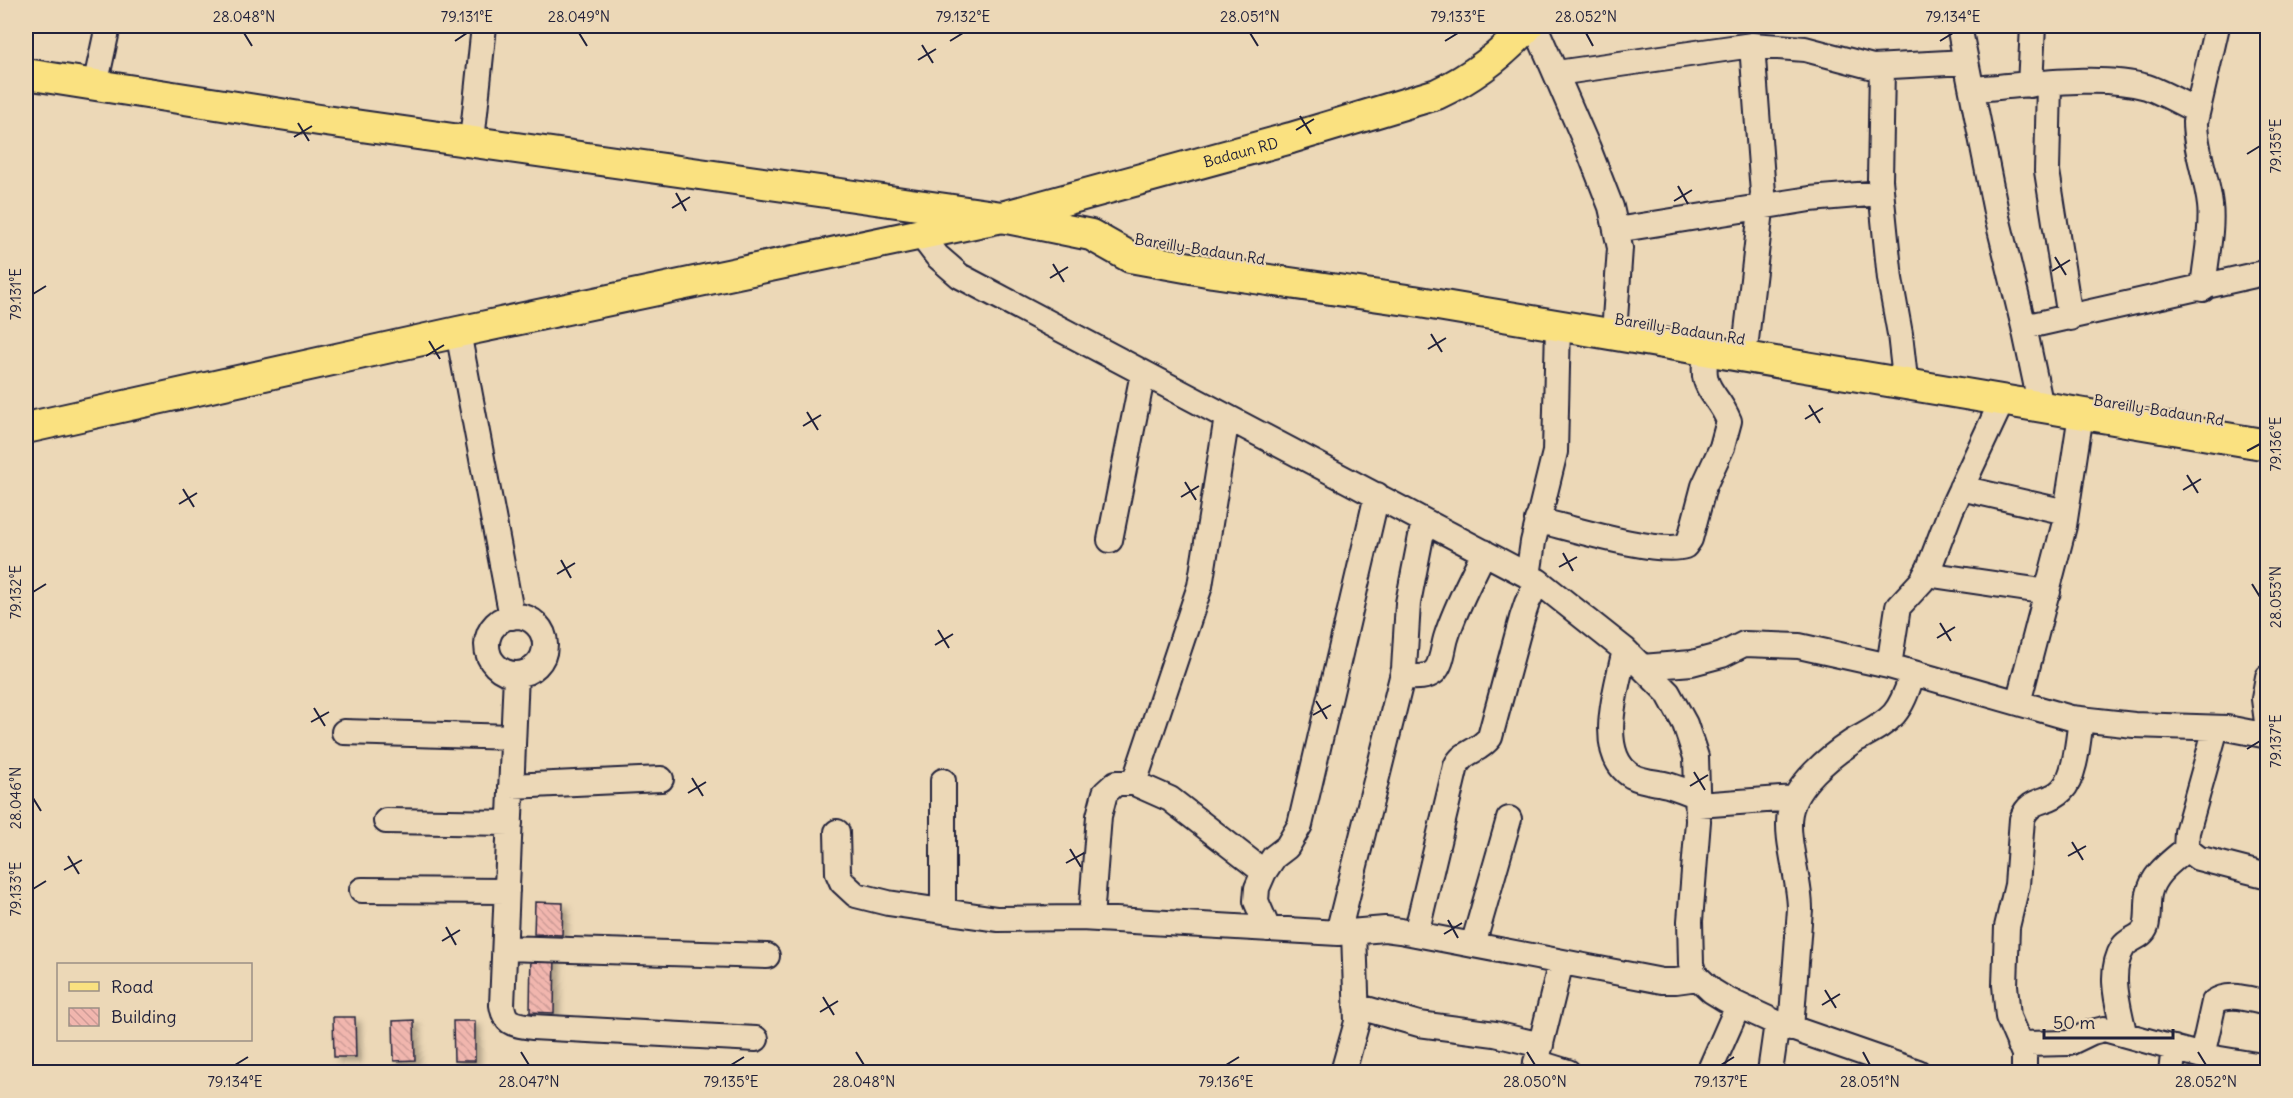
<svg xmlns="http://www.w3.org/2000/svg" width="2293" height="1098" viewBox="0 0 2293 1098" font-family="Delius,sans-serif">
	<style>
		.building { fill: url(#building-back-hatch); stroke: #22223b; stroke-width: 1.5; filter: url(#shadow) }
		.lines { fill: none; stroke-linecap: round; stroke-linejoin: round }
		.minor-casing { stroke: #22223b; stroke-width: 28 }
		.major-casing { stroke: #22223b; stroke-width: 34 }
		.minor { stroke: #ecd8b7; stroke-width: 24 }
		.major { stroke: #fae180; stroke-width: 30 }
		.ticks { fill: none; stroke: #22223b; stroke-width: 2 }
		.labels { text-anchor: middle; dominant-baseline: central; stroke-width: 4.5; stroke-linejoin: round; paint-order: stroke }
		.street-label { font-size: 15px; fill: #22223b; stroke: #ecd8b7 }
		.neatline { fill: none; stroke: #22223b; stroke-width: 2 }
		.ticks-label { font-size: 15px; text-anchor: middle; fill: #22223b }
	</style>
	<defs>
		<pattern id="building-back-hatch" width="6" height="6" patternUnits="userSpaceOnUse" patternTransform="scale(1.5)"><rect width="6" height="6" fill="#f1b6ae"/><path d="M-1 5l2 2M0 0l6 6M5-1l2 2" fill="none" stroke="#ce9c97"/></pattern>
		<filter id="shadow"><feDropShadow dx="5" dy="5" stdDeviation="3" flood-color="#0004"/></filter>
	</defs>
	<rect width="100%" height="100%" fill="#ecd8b7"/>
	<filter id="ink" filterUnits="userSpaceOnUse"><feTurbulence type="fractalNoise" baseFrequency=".0167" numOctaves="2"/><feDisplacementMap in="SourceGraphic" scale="12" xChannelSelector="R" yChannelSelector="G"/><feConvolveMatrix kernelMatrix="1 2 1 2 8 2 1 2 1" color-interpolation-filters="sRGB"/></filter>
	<g filter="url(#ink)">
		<path class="building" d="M535 902 563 903 562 935 534 934Z
			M531 950 555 951 554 1013 530 1012Z
			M333 1017H355L356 1057H334Z
			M414 1020 415 1060 394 1061 393 1021Z
			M453 1021H475V1061H454Z"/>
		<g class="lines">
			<defs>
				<path id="minor" d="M1535 26 1588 148 1611 207 1620 248 1615 319
					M1959 26 1997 217 2024 327 2041 407
					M1882 68 1880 180 1890 279 1900 334 1904 370
					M1557 73 1752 45 1805 49 1873 67 1966 62
					M2049 84 2047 171 2070 318
					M2030 85 2033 26
					M95 86 108 26
					M1972 89C2022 86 2099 73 2147 87 2164 93 2181 103 2197 111
					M472 141 484 26
					M1616 230 1810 199 1881 193
					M921 235 937 256 960 276 1538 581 1625 650 1668 693 1685 724 1696 757 1698 821 1690 921 1691 964 1694 974 1712 991 1725 999 1777 1023 1918 1072
					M2203 289C2205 263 2213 230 2210 205 2207 177 2195 150 2195 122L2217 26
					M2024 327 2268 272
					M458 332 512 617
					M1746 340 1763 193 1752 45
					M1961 488 2066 512
					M1537 520C1570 528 1658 555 1685 546L1690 539 1704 486 1722 447 1729 421C1716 389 1698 392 1707 350
					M1110 540 1143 373
					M1926 574 2048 592
					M1528 576 1533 542 1555 452 1558 325
					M487 645a29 29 0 1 1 58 0a29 29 0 1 1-58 0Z
					M1625 650C1618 683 1594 754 1632 776 1643 782 1656 782 1668 785 1678 788 1688 792 1698 796
					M1889 666 1898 607 1922 581 1929 568 1951 510 2002 401
					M1642 667 1692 663 1722 655 1744 644 1799 646 1889 666 2071 718 2134 725 2227 728 2268 736
					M516 674 502 1005C505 1025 514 1024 532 1027L756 1039
					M1403 677C1412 677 1426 679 1434 672 1442 665 1443 648 1446 638 1455 608 1471 580 1484 552
					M2268 677 2264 699 2268 730
					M2018 703 2064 526 2081 414
					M2216 728 2187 832 2186 849 2198 858 2268 876
					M344 732 513 737
					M1134 783 1200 586 1227 417
					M511 786 661 779
					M1698 805 1795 798
					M386 821 510 823
					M837 832 838 873 842 882 856 895 888 903 997 919 1081 918 1338 933 1385 929 1400 931 1662 981H1676L1698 978
					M362 890 507 891
					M943 911V781
					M1091 918 1099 816 1105 793 1116 783H1134L1170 799 1264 872
					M1268 929 1256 901 1257 888 1264 872 1274 857 1287 847 1300 825 1377 495
					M1338 933 1404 669 1408 603 1424 521
					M1416 934 1456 766C1464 750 1478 753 1490 737L1522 618 1527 603 1538 581
					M1473 945 1509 819
					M505 948 767 956
					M1356 1006 1419 1024 1495 1034 1541 1045
					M1791 1029 1800 909C1800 880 1785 838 1790 813 1795 785 1829 757 1852 742 1867 733 1882 727 1894 714 1904 702 1908 687 1913 673
					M2124 1033C2119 1007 2107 973 2123 947 2129 938 2142 938 2146 927 2149 917 2147 904 2149 894 2153 874 2171 862 2186 849
					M2019 1044 2069 1043 2092 1032 2104 1029 2202 1056 2268 1067
					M2202 1056 2214 1002C2230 991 2250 1000 2268 1003
					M1536 1062 1568 1072
					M1343 1072 1357 1022 1354 932
					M1534 1072 1561 962
					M1709 1072 1738 1006
					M1770 1072 1777 1023
					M2024 1072V1054L2008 1017 2005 985 2007 927 2017 885 2022 819C2031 796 2047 805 2062 790 2076 776 2078 739 2081 719
					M2171 1072 2174 1048"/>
				<g id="major">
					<path d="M26 74 319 120 1002 217 1091 235 1130 257 1213 272 1414 301 2268 445"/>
					<path id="s1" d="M26 428 458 332 1002 217 1291 138 1437 94C1473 77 1502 55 1528 26"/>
				</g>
			</defs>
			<use href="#minor" class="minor-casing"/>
			<use href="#major" class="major-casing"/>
			<use href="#minor" class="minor"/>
			<use href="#major" class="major"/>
		</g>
	</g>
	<path class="ticks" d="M244 33 252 46M579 33 587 46M1250 33 1258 46M1586 33 1593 46M455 41 467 33M950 41 963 33M1445 41 1458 33M1940 41 1953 33M922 45 933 63M918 60 936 49M1300 116 1311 134M298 123 309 141M1296 130 1314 119M294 137 312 126M2247 154 2260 146M1678 186 1688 204M676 193 686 211M1674 201 1692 190M672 208 690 197M2055 257 2066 275M1053 264 1064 282M2052 271 2070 260M1050 278 1068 267M33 294 46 286M1431 334 1442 352M429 341 440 359M1428 349 1446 338M426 356 444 345M1809 405 1820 423M807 412 818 430M1805 419 1823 408M803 426 821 415M2247 451 2260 444M2187 475 2198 493M1185 482 1196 500M183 489 194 507M2183 490 2201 479M1181 497 1199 486M179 504 197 493M1563 553 1573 571M561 560 571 578M1559 567 1577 557M557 574 575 563M2252 584 2260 597M33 592 46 584M1940 623 1951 641M938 630 949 648M1937 638 1955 627M935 645 953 634M1316 701 1327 719M314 708 325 726M1313 715 1331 705M311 722 329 712M2247 749 2260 741M1694 772 1705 790M692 778 703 796M1690 786 1708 775M688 793 706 782M33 798 41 811M2072 842 2083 860M1070 849 1081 867M68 856 79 874M2068 856 2086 846M1066 863 1084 853M64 870 82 860M33 889 46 881M1448 920 1458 938M446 927 456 945M1444 934 1462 923M442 941 460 930M1825 990 1836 1008M823 997 834 1015M1822 1005 1840 994M820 1012 838 1001M521 1052 529 1065M856 1052 864 1065M1527 1052 1535 1065M1863 1052 1870 1065M2198 1052 2206 1065M235 1065 248 1057M731 1065 744 1057M1226 1065 1239 1057M1721 1065 1734 1057"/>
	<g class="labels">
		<g class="street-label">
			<text stroke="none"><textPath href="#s1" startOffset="1246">Badaun RD</textPath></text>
			<text transform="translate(1200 249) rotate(9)">Bareilly-Badaun Rd</text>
			<text transform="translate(1680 329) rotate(9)">Bareilly-Badaun Rd</text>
			<text transform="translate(2159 410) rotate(9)">Bareilly-Badaun Rd</text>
		</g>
	</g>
	<rect width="2293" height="1098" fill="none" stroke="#ecd8b7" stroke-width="66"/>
	<rect x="57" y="963" width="195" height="78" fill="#ecd8b7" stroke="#9b8f85" stroke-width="1.5"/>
	<rect x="69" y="982" width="30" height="9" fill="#fae180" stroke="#9b8f85" stroke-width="1.5"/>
	<text x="111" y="993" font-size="18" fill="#22223b">Road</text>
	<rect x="69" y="1008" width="30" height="18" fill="url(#building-back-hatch)" stroke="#9b8f85" stroke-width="1.5"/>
	<text x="111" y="1023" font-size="18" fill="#22223b">Building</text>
	<path d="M2044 1029v9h129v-9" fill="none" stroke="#22223b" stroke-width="3"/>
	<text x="2053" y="1029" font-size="18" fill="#22223b" stroke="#ecd8b7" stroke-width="4.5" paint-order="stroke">50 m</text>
	<rect x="33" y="33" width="2227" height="1032" class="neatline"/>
	<g class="ticks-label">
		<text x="244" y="22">28.048°N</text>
		<text x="467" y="22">79.131°E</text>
		<text x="579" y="22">28.049°N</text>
		<text x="963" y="22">79.132°E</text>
		<text x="1250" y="22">28.051°N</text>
		<text x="1458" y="22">79.133°E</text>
		<text x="1586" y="22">28.052°N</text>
		<text x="1953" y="22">79.134°E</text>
		<text transform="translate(2276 146) rotate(-90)" y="5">79.135°E</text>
		<text transform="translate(16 294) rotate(-90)" y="5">79.131°E</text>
		<text transform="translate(2276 444) rotate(-90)" y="5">79.136°E</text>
		<text transform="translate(16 592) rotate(-90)" y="5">79.132°E</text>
		<text transform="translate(2276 597) rotate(-90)" y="5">28.053°N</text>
		<text transform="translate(2276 741) rotate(-90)" y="5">79.137°E</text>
		<text transform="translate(16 798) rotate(-90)" y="5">28.046°N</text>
		<text transform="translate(16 889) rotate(-90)" y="5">79.133°E</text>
		<text x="235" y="1087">79.134°E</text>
		<text x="529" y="1087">28.047°N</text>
		<text x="731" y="1087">79.135°E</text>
		<text x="864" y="1087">28.048°N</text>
		<text x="1226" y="1087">79.136°E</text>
		<text x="1535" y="1087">28.050°N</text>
		<text x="1721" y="1087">79.137°E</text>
		<text x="1870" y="1087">28.051°N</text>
		<text x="2206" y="1087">28.052°N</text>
	</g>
</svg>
